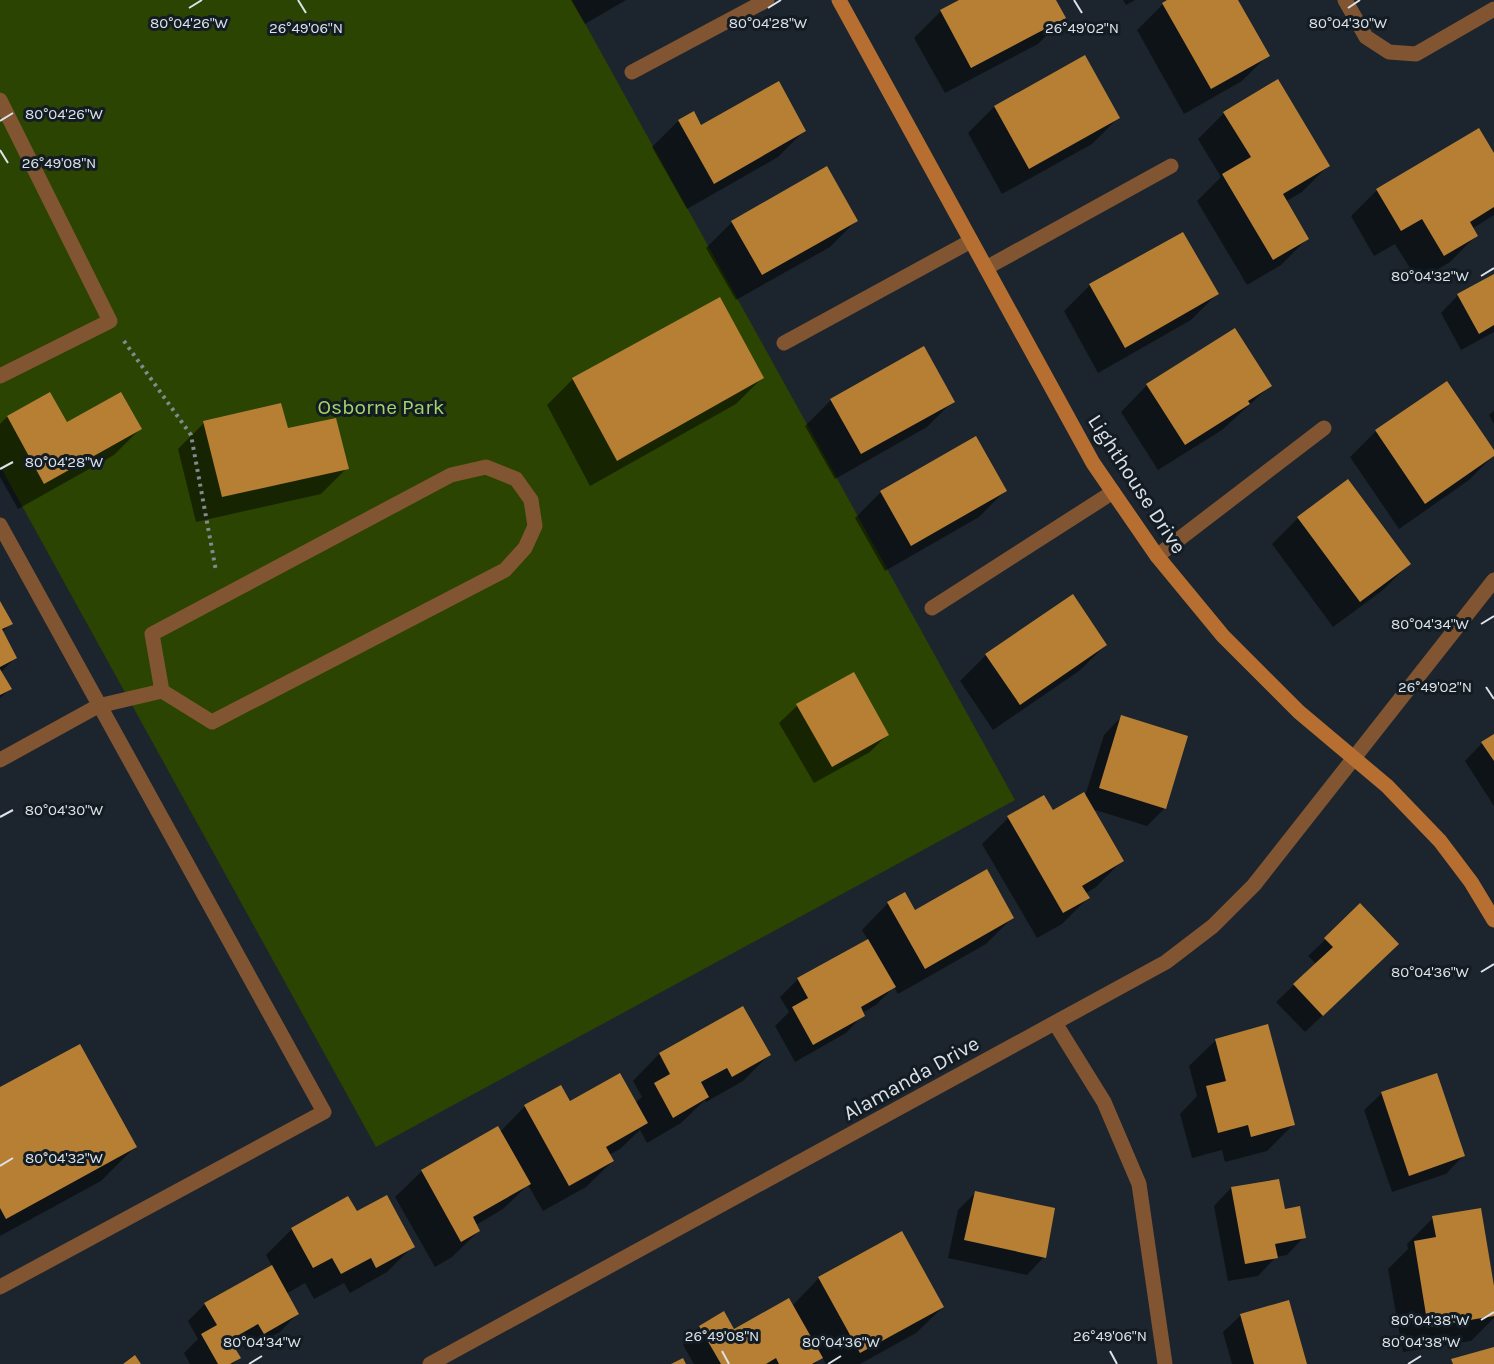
<svg xmlns="http://www.w3.org/2000/svg" width="1494" height="1364" viewBox="0 0 1494 1364" font-family="Karla,sans-serif">
	<style>
		.green { fill: #2b4402 }
		.shadow { fill: #0007 }
		.building { fill: #b67f34 }
		.lines { fill: none; stroke-linecap: round; stroke-linejoin: round }
		.path { stroke: #828990; stroke-width: 4; stroke-dasharray: 3 4.5; stroke-linecap: butt }
		.lane { stroke: #815531; stroke-width: 15 }
		.street { stroke: #815531; stroke-width: 15 }
		.secondary { stroke: #b66f31; stroke-width: 15 }
		.ticks { fill: none; stroke: #dce2e8; stroke-width: 2 }
		.labels { text-anchor: middle; dominant-baseline: central; stroke-width: 6; stroke-linejoin: round; paint-order: stroke }
		.park-label { font-size: 21px; fill: #a4d46d; stroke: #131c23 }
		.street-label { font-size: 21px; fill: #dce2e8; stroke: #131c23 }
		.ticks-label { font-size: 15px; text-anchor: middle; fill: #dce2e8; stroke: #131c23; stroke-width: 6; stroke-linejoin: round; paint-order: stroke }
	</style>
	<rect width="100%" height="100%" fill="#1c252d"/>
	<path class="green" d="M0 0H572L1015 800 376 1147 0 466Z"/>
	<path class="shadow" d="M571 0H626L585 24Z
		M962 0H1054L1064 18 1038 44 945 93 914 38 941 11Z
		M1123 0H1135L1126 5Z
		M1170 0H1237L1268 55 1242 81 1184 114 1137 30 1163 4Z
		M1085 57 1118 118 1092 144 1002 194 968 133 994 107Z
		M693 113 701 127 804 131 778 157 687 209 652 147 678 121Z
		M1224 113 1328 166 1302 192 1285 202 1307 239 1281 265 1247 285 1197 201 1221 177 1198 139Z
		M1494 156V215L1472 229 1476 236 1450 262 1418 281 1395 244 1374 256 1351 216 1377 190Z
		M856 221 830 247 736 300 706 248 732 222Z
		M1494 276V332L1461 350 1441 313 1458 295Z
		M1090 285 1217 294 1191 320 1098 373 1064 311Z
		M762 378 736 404 590 486 547 405 573 379Z
		M1147 385 1270 386 1222 430 1158 470 1121 412Z
		M50 394 67 424 140 429 114 455 18 509 0 477V424L7 417Z
		M831 400 953 401 927 427 835 479 805 426Z
		M1494 411V424L1489 415Z
		M204 423 347 468 321 494 196 522 178 449Z
		M1376 431 1494 452V455L1469 480 1399 529 1350 457Z
		M1348 481 1409 564 1383 590 1333 627 1272 544 1298 518Z
		M1005 491 979 517 885 571 855 518 881 492Z
		M0 604 11 623 2 632 15 658 0 673 10 689 0 698Z
		M1106 645 1079 671 993 730 960 681 986 655Z
		M797 706 887 735 870 752 814 783 779 723Z
		M1121 717 1165 808 1147 826 1092 809 1122 861 1096 887 1085 894 1088 898 1062 924 1037 938 982 844 1008 818 1052 812 1085 796 1104 735Z
		M1494 735V806L1465 761 1482 743Z
		M888 903 915 912 1012 918 986 944 898 994 894 987 876 1005 862 1013 863 1015 846 1033 795 1062 775 1026 789 1012 780 997 798 979 868 940 862 930Z
		M1326 939 1379 962 1305 1032 1276 1002 1316 964 1308 956Z
		M743 1008 769 1055 743 1081 706 1102 705 1100 681 1123 647 1143 640 1130 620 1149 609 1155 613 1161 586 1187 543 1211 528 1185 503 1209 476 1225 479 1231 452 1257 435 1267 395 1197 422 1171 498 1128 500 1132 525 1106 569 1103H635L642 1097 633 1081 659 1054Z
		M1216 1040 1293 1125 1267 1151 1225 1162 1222 1150 1192 1158 1180 1114 1197 1096 1189 1066Z
		M0 1089 135 1147 101 1181 0 1236Z
		M1382 1093 1463 1156 1446 1174 1392 1192 1364 1110Z
		M1231 1188 1284 1210 1304 1237 1287 1255 1276 1257 1258 1276 1228 1281 1214 1206Z
		M976 1192 1044 1257 1027 1275 948 1258 958 1210Z
		M356 1213 413 1246 387 1272 350 1293 344 1283 314 1299 305 1283 286 1294 297 1314 280 1332 246 1350 240 1340 231 1345 239 1358 233 1364H190L184 1353 198 1339 188 1321 205 1304 272 1266 266 1255 292 1229Z
		M1433 1218 1494 1295V1318L1471 1341 1403 1352 1388 1269 1408 1249 1407 1244Z
		M819 1278 943 1307 916 1333 860 1364H826L822 1357 815 1364H694L683 1345 700 1327 734 1331 792 1306Z
		M1241 1315 1305 1364H1232L1223 1332Z"/>
	<path class="building" d="M959 0H1056L1066 18 971 68 940 10Z
		M1167 0H1238L1270 56 1211 89 1162 3Z
		M1085 55 1120 118 1029 169 994 106Z
		M1278 79 1330 166 1283 194 1309 239 1273 260 1222 174 1251 157 1223 112Z
		M779 81 806 131 714 184 678 120 694 111 701 125Z
		M1479 128 1494 153V207L1470 222 1478 236 1444 256 1422 219 1401 231 1376 189Z
		M827 166 858 221 762 275 731 221Z
		M1183 232 1219 294 1125 348 1089 284Z
		M1494 274V325L1479 334 1457 294Z
		M720 297 764 378 617 461 572 378Z
		M1235 328 1272 386 1248 401 1250 404 1185 445 1146 384Z
		M924 346 955 402 861 454 830 399Z
		M1447 381 1494 450V456L1425 504 1375 430Z
		M50 392 67 422 121 392 142 429 44 484 7 416Z
		M281 403 288 428 336 418 349 469 222 497 203 421Z
		M976 436 1007 491 911 546 880 491Z
		M1348 479 1411 564 1360 602 1297 517Z
		M1073 594 1107 645 1020 705 985 654Z
		M0 601 13 624 2 629 17 658 0 667Z
		M0 669 12 689 0 695Z
		M854 672 889 735 832 767 796 704Z
		M1121 715 1188 736 1166 809 1099 788Z
		M1494 734V761L1481 742Z
		M1084 792 1124 861 1082 886 1090 898 1063 913 1007 816 1044 795 1053 810Z
		M987 869 1014 918 925 969 887 902 905 892 915 910Z
		M1360 903 1399 944 1323 1016 1293 984 1333 947 1324 938Z
		M868 939 896 987 861 1007 865 1016 813 1045 792 1007 808 998 797 978Z
		M743 1006 771 1055 732 1077 727 1068 701 1082 709 1097 673 1118 654 1083 670 1074 659 1053Z
		M1268 1024 1295 1125 1251 1137 1248 1125 1218 1133 1206 1086 1226 1081 1215 1039Z
		M80 1044 137 1147 6 1219 0 1208V1087Z
		M620 1073 648 1123 606 1147 614 1161 569 1186 524 1105 561 1085 570 1101Z
		M1437 1073 1465 1156 1409 1176 1381 1092Z
		M498 1126 531 1184 473 1217 480 1231 461 1242 421 1170Z
		M1279 1179 1285 1209 1300 1206 1306 1238 1275 1244 1278 1258 1245 1264 1231 1187Z
		M975 1191 1055 1208 1046 1258 964 1240Z
		M387 1195 415 1247 376 1268 371 1258 341 1274 332 1258 313 1268 291 1228 348 1196 357 1211Z
		M1481 1208 1494 1286V1316L1428 1327 1414 1241 1436 1237 1432 1216Z
		M902 1231 944 1307 860 1353 818 1277Z
		M272 1265 299 1314 264 1334 258 1324 230 1340 241 1358 230 1364H218L201 1334 217 1325 204 1303Z
		M789 1298 823 1358 812 1364H779L776 1358 766 1364H721L699 1326 724 1311 734 1329Z
		M1289 1300 1307 1364H1254L1240 1314Z
		M1494 1347V1364H1453L1451 1359Z
		M135 1355 141 1364H123Z
		M683 1358 686 1364H671Z"/>
	<g class="lines">
		<path class="path" d="M124 341 191 435 216 571"/>
		<path class="lane" d="M632 72 767 0
			M0 100 110 321 0 376
			M986 268 1171 166
			M784 343 971 241
			M0 525 324 1112 0 1287
			M1157 556 1324 428
			M932 608 1113 492
			M0 760 98 706 162 691 212 722 505 570 525 548 535 526 531 500 516 479 486 467 451 475 152 634 162 691"/>
		<path class="street" d="M1345 0 1366 37 1389 52 1416 54 1494 9
			M1055 1023 1104 1102 1139 1184 1165 1364
			M430 1364 1166 962 1213 926 1254 885 1494 580"/>
		<path class="secondary" d="M839 0 1093 463 1157 556 1223 636 1299 712 1387 786 1440 841 1471 882 1494 920"/>
	</g>
	<path class="ticks" d="M298 0 306 13M1074 0 1082 13M189 8 202 0M768 8 781 0M1348 8 1360 0M0 121 13 113M0 150 8 163M1481 276 1494 268M0 469 13 462M1481 624 1494 616M1486 687 1494 699M0 817 13 810M1481 972 1494 964M0 1166 13 1158M1481 1320 1494 1312M722 1351 729 1364M1110 1351 1117 1364M249 1364 262 1356M828 1364 841 1356M1408 1364 1421 1356"/>
	<g class="labels">
		<g class="park-label">
			<text x="381" y="407">Osborne Park</text>
		</g>
		<g class="street-label">
			<text transform="translate(1137 484) rotate(57)">Lighthouse Drive</text>
			<text transform="translate(911 1078) rotate(-29)">Alamanda Drive</text>
		</g>
	</g>
	<g class="ticks-label">
		<text x="768" y="28">80°04'28"W</text>
		<text x="1348" y="28">80°04'30"W</text>
		<text x="189" y="28">80°04'26"W</text>
		<text x="306" y="33">26°49'06"N</text>
		<text x="1082" y="33">26°49'02"N</text>
		<text x="64" y="119">80°04'26"W</text>
		<text x="59" y="168">26°49'08"N</text>
		<text x="1430" y="281">80°04'32"W</text>
		<text x="64" y="467">80°04'28"W</text>
		<text x="1430" y="629">80°04'34"W</text>
		<text x="1435" y="692">26°49'02"N</text>
		<text x="64" y="815">80°04'30"W</text>
		<text x="1430" y="977">80°04'36"W</text>
		<text x="64" y="1163">80°04'32"W</text>
		<text x="1430" y="1325">80°04'38"W</text>
		<text x="722" y="1341">26°49'08"N</text>
		<text x="1110" y="1341">26°49'06"N</text>
		<text x="262" y="1347">80°04'34"W</text>
		<text x="841" y="1347">80°04'36"W</text>
		<text x="1421" y="1347">80°04'38"W</text>
	</g>
</svg>
